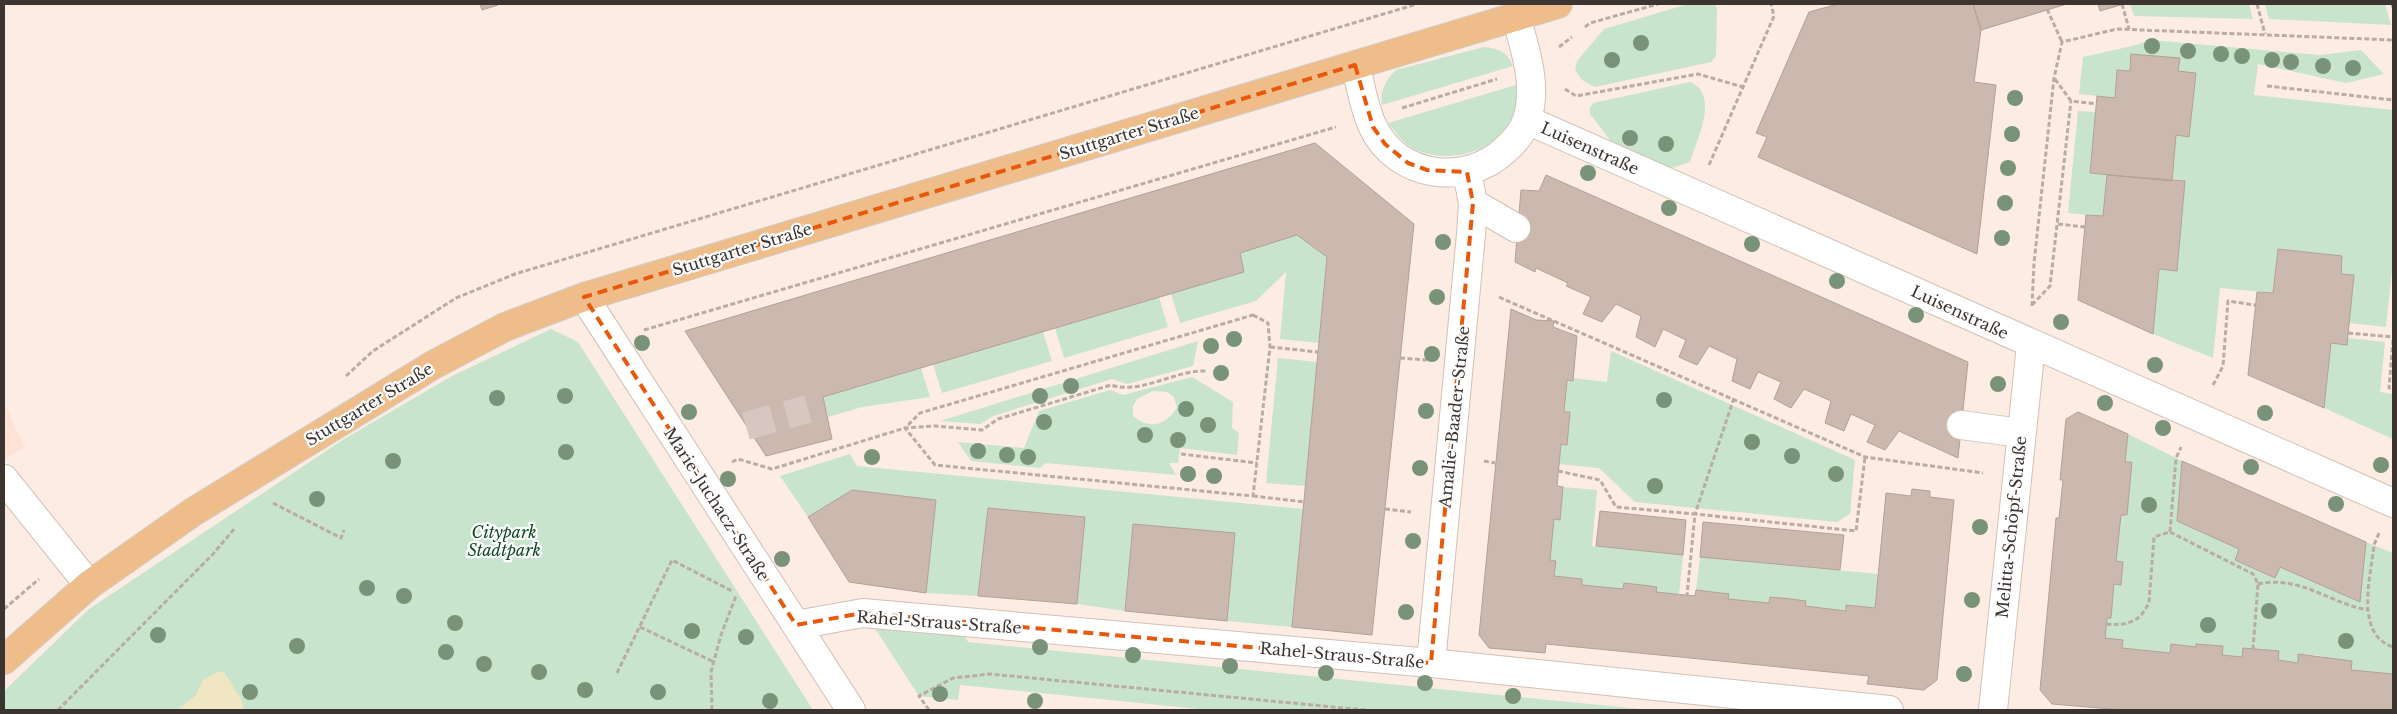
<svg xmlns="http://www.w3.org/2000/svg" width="2397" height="714" viewBox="0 0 2397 714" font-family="'Libre Baskerville',serif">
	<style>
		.built { fill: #fee2d5 }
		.green { fill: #c8e4cc; fill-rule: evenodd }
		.sand { fill: #f0e6c1 }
		.building { fill: #cbb8ae; stroke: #b3a097 }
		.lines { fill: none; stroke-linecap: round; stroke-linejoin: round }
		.minor-tunnel { stroke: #d6c7c0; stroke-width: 28; stroke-dasharray: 28 14; stroke-linecap: butt }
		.minor-casing { stroke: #d3c0b6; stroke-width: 30 }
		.major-casing { stroke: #d0cecd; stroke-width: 30 }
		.path { stroke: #b9aca5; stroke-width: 3; stroke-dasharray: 5 2.5; stroke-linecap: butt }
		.minor { stroke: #fff; stroke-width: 28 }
		.major { stroke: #efbd8a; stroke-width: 28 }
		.tree { fill: #799379 }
		.marked { fill: none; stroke: #e8590c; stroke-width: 4; stroke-dasharray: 10 6; stroke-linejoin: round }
		.labels { text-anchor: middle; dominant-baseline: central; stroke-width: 4.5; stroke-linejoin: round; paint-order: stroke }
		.street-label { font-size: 16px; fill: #3c3430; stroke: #fdfdfd }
		.park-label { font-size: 16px; font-style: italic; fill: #0d4a21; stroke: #fdfdfd }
	</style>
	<rect width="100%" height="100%" fill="#fcece4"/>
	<path class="built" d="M4 403 25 447 4 459Z"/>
	<path class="green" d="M1688 4H1714L1717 8 1716 56 1711 62 1595 87 1582 80 1575 70 1577 61 1604 29Z
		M2130 4H2249L2253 19 2134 16Z
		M2265 4H2385L2391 25 2269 19Z
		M2151 40 2320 55 2361 50 2384 74 2346 83 2258 64 2254 95 2393 110V261L2386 327 2349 323 2354 275 2341 274 2342 256 2278 249 2273 293 2220 288 2213 358 2153 334 2159 269 2177 270 2185 181 2172 179 2176 135 2189 136 2196 73 2178 71 2179 58 2132 54 2130 71 2117 70 2115 98 2079 94 2083 57 2132 46Z
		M1484 47C1499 49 1507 51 1513 66L1382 105C1380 90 1385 81 1396 70Z
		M1690 82C1720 94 1697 139 1690 162L1672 168 1614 145 1590 114V108L1593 103Z
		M1516 85C1516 93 1517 102 1515 109 1505 149 1455 165 1419 151 1405 146 1397 134 1388 123Z
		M2078 111 2096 112 2090 173 2107 175 2103 216 2068 213Z
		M1297 235 1327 257 1319 343 1280 339 1286 272 1256 301 1180 323 1171 294 1244 272 1240 253Z
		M1159 297 1168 327 1064 358 1055 328Z
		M551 329 578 342 813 710H4V691L89 609 344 439 452 376Z
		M1043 332 1052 361 942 393 933 364Z
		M2348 338 2385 342 2380 392 2393 394V439L2324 408 2331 343 2347 345Z
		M1198 341 1193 366 1127 384 1112 379 993 416 980 424 940 421Z
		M1611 351 1855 460 1850 514 1837 522 1635 502 1599 468 1559 464 1561 444H1567L1570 413 1564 412 1567 380 1573 381V378L1607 382Z
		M1278 358 1317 362 1305 486 1266 483Z
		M921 368 930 397 862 407 828 417 823 397Z
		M1192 377 1233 402 1232 428 1239 433 1237 455 1180 448 1178 463H1169L1176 475 1046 463 1040 468 971 461 958 442 1024 448 1039 411 1110 390 1123 395ZM1153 391 1167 392 1174 397 1177 407C1166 426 1150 430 1133 416V406L1137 399Z
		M2128 434 2182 461 2177 521 2239 549 2235 560 2275 578 2280 567 2360 602 2366 542 2393 553V674L2351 670 2324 659V656L2298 654V663L2278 660V651L2243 648 2242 657 2222 655 2223 646 2196 644V647L2171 644 2170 653 2122 648V640L2105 638 2107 618H2111L2114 584 2121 585 2123 562 2116 561 2121 515H2127L2132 463 2125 462Z
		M850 454 857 466 1303 509 1292 627 1227 621 1234 533 1133 524 1125 611 1077 604 1085 517 988 508 978 596 926 593 936 500 852 490 808 517 780 476Z
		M1563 487 1597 490 1592 546 1683 555 1679 594 1656 592V587L1624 583 1623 589 1582 585V579L1554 576 1556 561 1550 560 1554 519 1560 520Z
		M1700 557 1878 574 1875 608 1847 605 1846 611 1805 606 1806 601 1770 597 1769 603 1728 599V594L1696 590Z
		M872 624 961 629 968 642 1650 710H1209L960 685 958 700 919 696Z"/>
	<path class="sand" d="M218 672H224L241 699 244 710H177L196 695 203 680Z"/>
	<path class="building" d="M480 4H498V5L482 10Z
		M1838 4H1973L1981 30 1974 82 1996 85 1977 254 1758 157 1767 137 1756 133 1809 12Z
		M1973 4H2067L1981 30Z
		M2098 4H2124L2100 11Z
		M2131 54 2180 58 2178 71 2196 73 2189 137 2176 135 2172 181 2090 173 2097 96 2115 98 2117 70 2130 71Z
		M1315 143 1414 224 1372 635 1292 627 1327 257 1297 235 1240 253 1244 272 823 397 832 439 766 456 685 331Z
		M1546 175 1968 362 1958 458 1899 431 1885 450 1867 442 1875 425 1851 414 1844 431 1825 423 1831 401 1804 389 1791 408 1774 399 1781 382 1758 372 1750 389 1732 381 1737 359 1709 346 1697 365 1679 357 1686 340 1663 329 1655 347 1636 337 1641 316 1616 304 1602 322 1583 314 1591 297 1566 286 1568 283 1536 268 1535 272 1515 262 1521 190 1539 191Z
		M2107 175 2185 181 2177 271 2159 269 2153 334 2078 300 2086 215 2103 216Z
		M2278 249 2342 256 2341 274 2354 275 2347 345 2331 343 2324 408 2248 375 2257 292 2273 293Z
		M1511 309 1536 320 1554 321 1553 327 1577 336 1573 381 1567 380 1564 412H1570L1567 445 1561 444 1557 486 1563 487 1560 520 1554 519 1550 560 1556 561 1554 576 1582 579V585L1623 589 1624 583 1642 585 1657 587 1656 592 1695 596 1696 590 1729 594 1728 599 1769 603 1770 597 1791 599 1806 601 1805 606 1846 611V605L1875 608 1886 493 1911 496 1912 489 1930 491V497L1954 500 1937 680 1924 690 1867 684 1869 676 1680 657 1546 644 1545 653 1489 648 1479 635Z
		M2078 412 2128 434 2125 462H2132L2127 515H2121L2116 561 2123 562 2121 585 2114 584 2111 618H2107L2105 638 2123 640 2122 648 2170 653 2171 644 2196 647V644L2223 646 2222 655 2242 657 2243 648 2279 651 2278 660 2298 663V654L2352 661 2351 670 2393 674V710H2123L2052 704 2040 690 2056 518H2059L2063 480H2060L2066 419Z
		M2182 461 2366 542 2360 602 2280 567 2275 578 2235 560 2239 549 2177 521Z
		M852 490 936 500 926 593 849 582 808 517Z
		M988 508 1085 517 1077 604 978 596Z
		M1600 511 1686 520 1683 555 1596 546Z
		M1703 522 1844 535 1840 570 1700 557Z
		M1133 524 1235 533 1227 621 1125 611Z"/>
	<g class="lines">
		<path class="minor-tunnel" d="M746 426 808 409"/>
		<defs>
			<path id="minor" d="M1355 65C1361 85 1364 109 1373 127 1397 178 1466 187 1505 150 1514 142 1523 132 1527 120 1538 85 1525 50 1516 16
				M1527 120 2393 503
				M1473 203 1516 228
				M584 297 851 710
				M1961 425 2021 433
				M4 479 89 585
				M796 625 863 613 1431 663 1889 710
				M1431 663 1471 234 1473 203 1467 172
				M1993 710 2031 345"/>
			<path id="major" d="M4 660 89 585 193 512 433 365 505 327 584 297 1558 4"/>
		</defs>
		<use href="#minor" class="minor-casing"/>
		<use href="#major" class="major-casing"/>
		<path class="path" d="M2122 4 2129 29
			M2257 4 2265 34
			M2392 4 2393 8
			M2047 9 2062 42
			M1585 27 1590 23 1658 4
			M1559 47 1572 37
			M2055 79 2071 101 2097 104
			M2267 86 2393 100
			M1565 89 1576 96 1698 74 1743 87
			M1402 108 1497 79
			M1709 165 1774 16 1771 4
			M2058 224 2085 227
			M1499 297 1865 457 1983 473
			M2032 305 2050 286 2071 101
			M2032 306 2034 263 2054 78 2062 42 2117 29 2393 40
			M1253 315 1268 323 1270 347 1253 496 935 465 905 428 920 413Z
			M644 330 1336 127
			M2348 333 2393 337
			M2393 340 2389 388H2393
			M1270 347 1318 352
			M1400 358 1427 360
			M346 376 373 351 456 298 515 274 1417 4
			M2213 385 2223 366 2228 301 2255 305
			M1734 398 1695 514 1856 531 1865 457
			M1181 454 1257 463
			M1484 461 1495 463
			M732 462 738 459 772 469 905 428 935 426 982 430 998 419 1111 385C1141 395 1174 370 1206 371
			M1558 471 1600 480 1616 507 1695 514 1687 595
			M1253 496 1305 502
			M273 503 341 538 344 530
			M1385 509 1411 512
			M2170 532 2253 574 2258 584 2253 649
			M2379 533 2374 545C2371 576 2354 634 2393 647
			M2258 584C2300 575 2329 603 2368 610
			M4 609 39 579
			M2106 624C2127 626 2141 622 2149 602L2154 537 2170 532 2176 458 2181 447
			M640 627 714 662
			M617 673 672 560 732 591
			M58 710 213 554 235 528
			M712 710 711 672 721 635 736 596
			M929 710 919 696 953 678 990 674 1365 710"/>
		<use href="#minor" class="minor"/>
		<use href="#major" class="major"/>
	</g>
	<g class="tree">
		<circle cx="1641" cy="43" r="8"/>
		<circle cx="2152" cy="46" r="8"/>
		<circle cx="2188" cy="51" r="8"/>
		<circle cx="2221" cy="54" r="8"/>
		<circle cx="2242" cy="56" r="8"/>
		<circle cx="1612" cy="60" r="8"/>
		<circle cx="2272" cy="60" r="8"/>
		<circle cx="2291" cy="62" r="8"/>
		<circle cx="2323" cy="66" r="8"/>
		<circle cx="2353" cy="68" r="8"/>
		<circle cx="2015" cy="98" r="8"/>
		<circle cx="2012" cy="134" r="8"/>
		<circle cx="1630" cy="138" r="8"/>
		<circle cx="1666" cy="144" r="8"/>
		<circle cx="2008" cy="168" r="8"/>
		<circle cx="1588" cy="173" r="8"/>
		<circle cx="2005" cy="203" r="8"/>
		<circle cx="1669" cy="208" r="8"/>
		<circle cx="2002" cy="238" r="8"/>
		<circle cx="1443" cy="242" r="8"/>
		<circle cx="1752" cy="244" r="8"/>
		<circle cx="1837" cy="281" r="8"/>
		<circle cx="1437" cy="297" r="8"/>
		<circle cx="1916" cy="315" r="8"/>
		<circle cx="2061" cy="322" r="8"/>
		<circle cx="1234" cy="339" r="8"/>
		<circle cx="642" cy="343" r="8"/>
		<circle cx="1211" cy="346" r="8"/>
		<circle cx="1432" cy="354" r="8"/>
		<circle cx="2155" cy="365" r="8"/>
		<circle cx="1221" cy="373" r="8"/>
		<circle cx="1998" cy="384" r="8"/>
		<circle cx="1071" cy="386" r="8"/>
		<circle cx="565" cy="396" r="8"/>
		<circle cx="1040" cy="396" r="8"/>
		<circle cx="497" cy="398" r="8"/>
		<circle cx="1664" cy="400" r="8"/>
		<circle cx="2105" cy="403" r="8"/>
		<circle cx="1186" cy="409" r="8"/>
		<circle cx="1426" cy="411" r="8"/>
		<circle cx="689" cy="412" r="8"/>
		<circle cx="2265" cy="413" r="8"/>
		<circle cx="1044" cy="422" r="8"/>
		<circle cx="1208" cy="425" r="8"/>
		<circle cx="2163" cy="428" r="8"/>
		<circle cx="1145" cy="435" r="8"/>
		<circle cx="1178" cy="440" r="8"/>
		<circle cx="1752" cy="442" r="8"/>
		<circle cx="978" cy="451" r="8"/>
		<circle cx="566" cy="452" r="8"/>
		<circle cx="1007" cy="455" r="8"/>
		<circle cx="1792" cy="456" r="8"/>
		<circle cx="872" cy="457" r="8"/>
		<circle cx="1028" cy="457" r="8"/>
		<circle cx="393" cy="461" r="8"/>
		<circle cx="2381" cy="465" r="8"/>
		<circle cx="2251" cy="467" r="8"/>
		<circle cx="1420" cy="468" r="8"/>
		<circle cx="1188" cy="474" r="8"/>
		<circle cx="1836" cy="474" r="8"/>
		<circle cx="1214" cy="476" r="8"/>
		<circle cx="728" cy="479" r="8"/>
		<circle cx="1655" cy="486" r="8"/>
		<circle cx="317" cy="499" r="8"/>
		<circle cx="2336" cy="504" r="8"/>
		<circle cx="2149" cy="505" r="8"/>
		<circle cx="1980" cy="527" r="8"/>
		<circle cx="1413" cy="541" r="8"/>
		<circle cx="782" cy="559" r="8"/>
		<circle cx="367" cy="588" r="8"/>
		<circle cx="404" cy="596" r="8"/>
		<circle cx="1972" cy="600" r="8"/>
		<circle cx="2269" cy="611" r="8"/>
		<circle cx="1406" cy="612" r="8"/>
		<circle cx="455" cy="623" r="8"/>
		<circle cx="2208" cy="625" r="8"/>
		<circle cx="692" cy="631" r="8"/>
		<circle cx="158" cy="635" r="8"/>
		<circle cx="746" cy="637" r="8"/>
		<circle cx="2346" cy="641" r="8"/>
		<circle cx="297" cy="646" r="8"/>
		<circle cx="1040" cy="647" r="8"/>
		<circle cx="446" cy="652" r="8"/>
		<circle cx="1133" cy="655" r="8"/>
		<circle cx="484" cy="664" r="8"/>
		<circle cx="1230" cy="666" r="8"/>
		<circle cx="539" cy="672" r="8"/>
		<circle cx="1326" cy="673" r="8"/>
		<circle cx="1964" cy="674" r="8"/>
		<circle cx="1425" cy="683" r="8"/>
		<circle cx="585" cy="690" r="8"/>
		<circle cx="250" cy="692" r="8"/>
		<circle cx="658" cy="692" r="8"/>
		<circle cx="940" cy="694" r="8"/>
		<circle cx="1513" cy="696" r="8"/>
		<circle cx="770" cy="701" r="8"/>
		<circle cx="1035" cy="701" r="8"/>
	</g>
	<path class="marked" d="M1355 65 1373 127 1385 144 1408 163 1427 170 1467 172 1473 203 1431 663 863 613 796 625 584 297Z"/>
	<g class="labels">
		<g class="street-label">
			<text transform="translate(1129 133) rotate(-17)">Stuttgarter Straße</text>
			<text transform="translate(1590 148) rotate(24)">Luisenstraße</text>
			<text transform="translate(742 249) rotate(-17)">Stuttgarter Straße</text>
			<text transform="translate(1960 312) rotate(25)">Luisenstraße</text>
			<text transform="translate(369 404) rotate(-31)">Stuttgarter Straße</text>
			<text transform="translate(1454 417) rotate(-84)">Amalie-Baader-Straße</text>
			<text transform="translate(717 504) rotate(57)">Marie-Juchacz-Straße</text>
			<text transform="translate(2011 527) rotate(-84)">Melitta-Schöpf-Straße</text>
			<text transform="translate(939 622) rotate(4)">Rahel-Straus-Straße</text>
			<text transform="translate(1342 655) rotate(5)">Rahel-Straus-Straße</text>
		</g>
		<g class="park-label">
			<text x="504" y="532">Citypark<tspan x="504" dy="18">Stadtpark</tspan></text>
		</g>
	</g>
	<rect width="2397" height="714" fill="none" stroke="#3c3430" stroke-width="10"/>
</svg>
